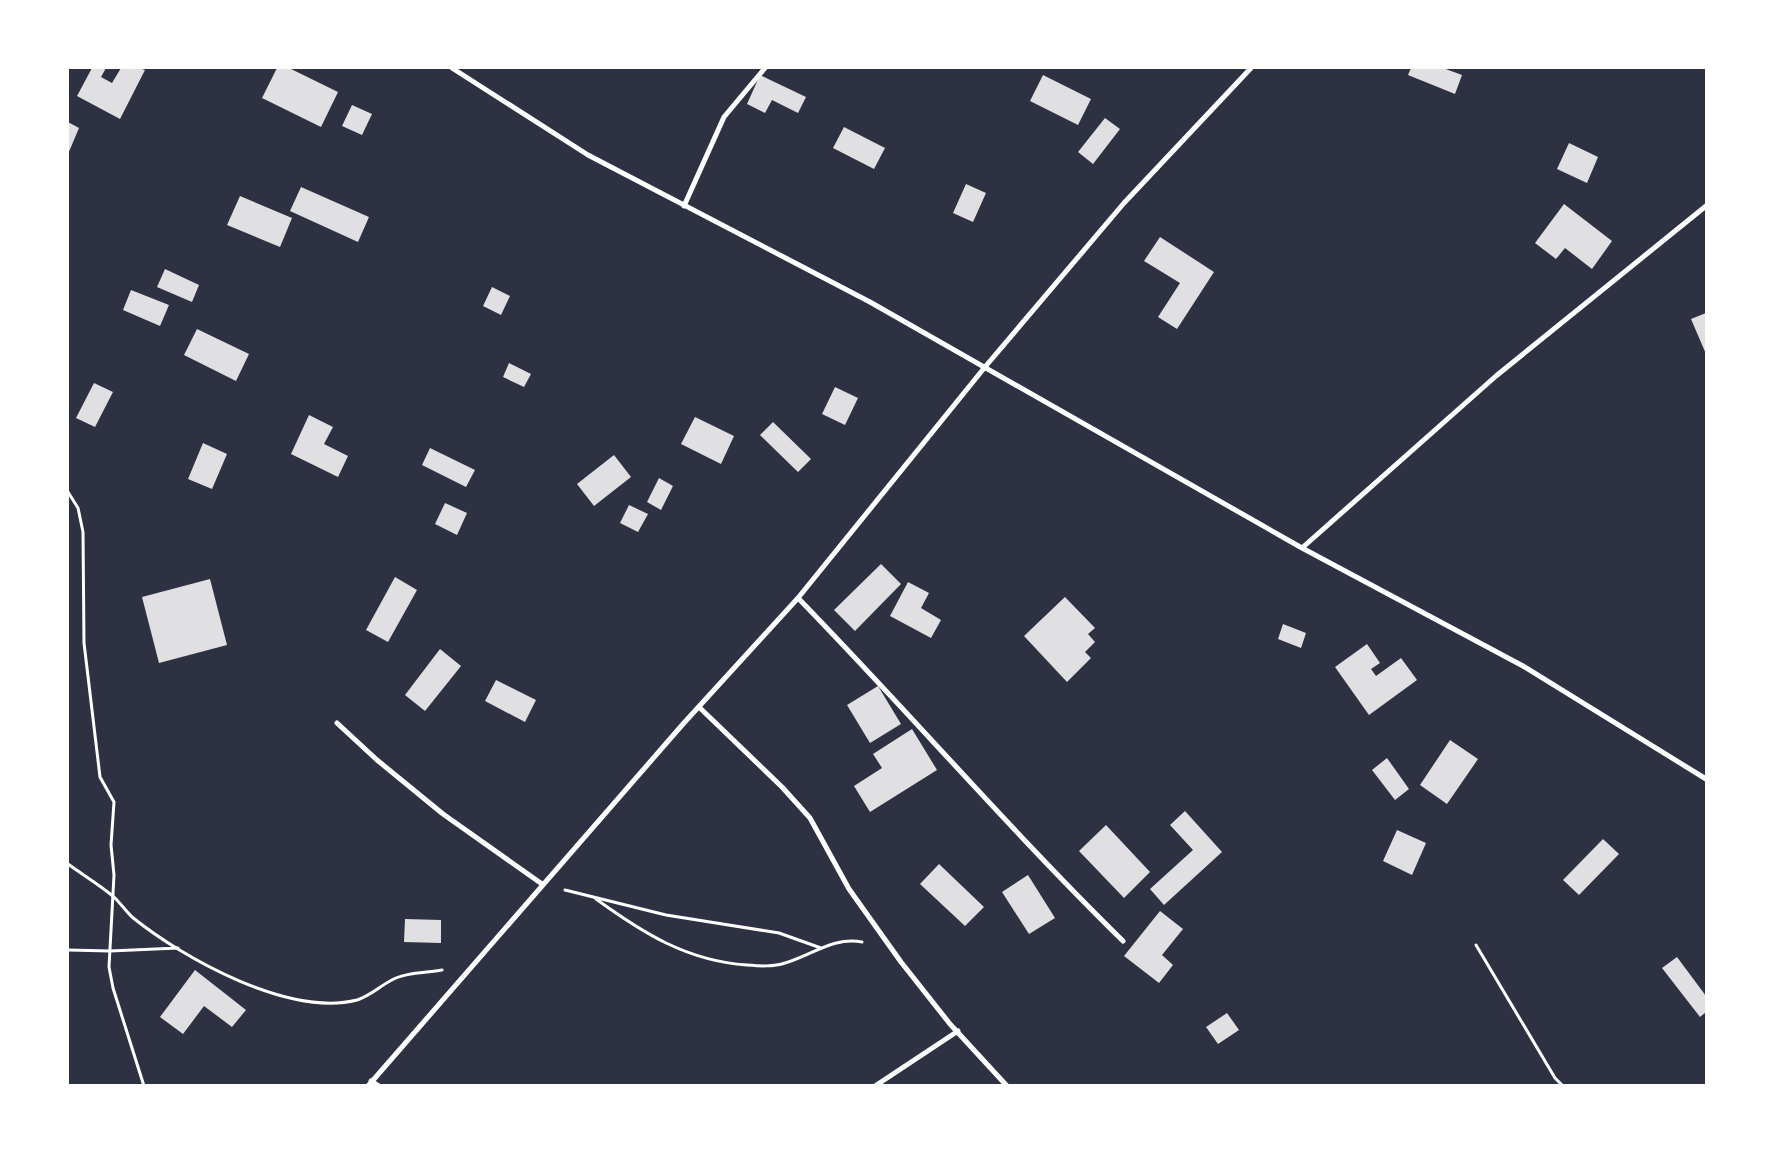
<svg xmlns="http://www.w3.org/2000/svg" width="1774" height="1153" viewBox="0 0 1774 1153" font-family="'Public Sans',sans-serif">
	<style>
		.building { fill: #e0e0e3 }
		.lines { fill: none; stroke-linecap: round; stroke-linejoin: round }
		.path { stroke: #fff; stroke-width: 3 }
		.minor { stroke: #fff; stroke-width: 5 }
	</style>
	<rect width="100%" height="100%" fill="#2d3142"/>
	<path class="building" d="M92 68H106L101 77 112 83 121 68H139L145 70 120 119 77 96Z
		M277 68H289L338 92 321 127 262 98Z
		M1411 68H1443L1462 75 1455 94 1408 75Z
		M760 75 806 97 798 113 772 100 765 113 747 104Z
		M1043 75 1091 99 1078 125 1030 101Z
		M352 105 372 114 362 135 342 126Z
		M1105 118 1120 129 1093 164 1078 152Z
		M68 122 79 128 68 154Z
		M844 127 885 148 874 169 833 148Z
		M1569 143 1598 157 1587 183 1557 169Z
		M966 184 986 193 973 222 953 213Z
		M301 187 369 217 358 242 290 211Z
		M240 196 292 218 280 247 227 225Z
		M1564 204 1612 241 1592 269 1565 248 1556 259 1535 243Z
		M1160 237 1214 272 1177 329 1158 317 1180 283 1144 261Z
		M165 269 199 285 192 302 157 287Z
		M492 287 510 296 501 315 483 306Z
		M131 290 169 305 160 326 123 310Z
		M1706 313V354L1691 319Z
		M197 329 249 354 236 381 184 355Z
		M509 363 531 374 524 387 503 377Z
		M94 383 113 392 95 427 76 418Z
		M835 387 858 398 845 425 822 414Z
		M309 415 333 427 324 444 348 456 338 477 291 454Z
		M695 417 734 436 721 464 681 444Z
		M773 422 811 459 798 472 760 435Z
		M203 443 227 454 212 489 188 479Z
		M430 448 475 470 466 487 422 465Z
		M614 455 631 477 594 506 577 484Z
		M659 478 673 486 661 510 647 502Z
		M445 503 467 513 457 535 435 524Z
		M629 505 648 514 638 532 620 523Z
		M881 564 901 584 855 631 834 610Z
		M395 577 417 590 388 642 366 630Z
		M210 579 227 645 159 663 142 597Z
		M908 582 929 593 921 608 941 620 931 638 890 616Z
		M1065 597 1095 628 1088 634 1095 642 1085 652 1091 658 1067 682 1024 636Z
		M1283 624 1306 633 1301 648 1278 639Z
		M1367 644 1380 663 1371 669 1376 676 1401 658 1417 680 1369 715 1335 667Z
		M440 649 461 666 425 711 405 695Z
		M496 680 536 700 525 722 485 701Z
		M878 686 901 724 870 743 847 705Z
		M912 729 937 770 870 812 854 786 882 768 873 754Z
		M1450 740 1478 759 1447 804 1420 785Z
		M1387 758 1409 789 1395 800 1372 770Z
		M1185 811 1222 852 1164 905 1150 889 1193 850 1170 825Z
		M1106 825 1150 872 1124 898 1079 851Z
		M1397 830 1426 843 1412 875 1383 861Z
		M1603 839 1619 854 1579 895 1563 880Z
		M939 864 984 907 965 926 920 884Z
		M1028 875 1055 918 1029 934 1002 892Z
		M1160 911 1183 929 1162 955 1173 965 1159 983 1124 956Z
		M405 919 441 920V943L404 942Z
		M1677 957 1706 996V1012L1700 1017 1662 968Z
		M195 970 246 1010 232 1027 204 1006 183 1034 160 1017Z
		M1227 1013 1239 1030 1218 1044 1206 1027Z"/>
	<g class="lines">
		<path class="path" d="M68 492 78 508 83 532 84 643 100 777 114 802 111 845 114 875 109 967 113 988 144 1086
			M68 864C83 875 100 885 114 897 120 903 126 911 132 917 184 959 289 1017 357 1000 370 996 379 987 390 981 405 972 426 973 442 970
			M565 890 666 915 779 933 821 948
			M596 899C643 933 687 961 747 965 760 966 773 967 785 963 810 956 835 936 862 942
			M1476 945 1555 1078 1563 1086
			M68 950 110 951 178 948"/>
		<path class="minor" d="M452 68 588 155 870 302 1302 548 1523 666 1706 779
			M684 206 724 117 765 68
			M1302 548 1496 376 1706 206
			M798 598C908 711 1010 830 1123 941
			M699 707 782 787 810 818 849 889 901 962 950 1024 1007 1086
			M337 723 377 760 443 814 542 884
			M371 1081 379 1086
			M368 1086 683 724 798 598 985 367 1124 203 1251 68
			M875 1086 958 1031"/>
	</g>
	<rect width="1774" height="1153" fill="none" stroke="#ffffff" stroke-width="138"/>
</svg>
